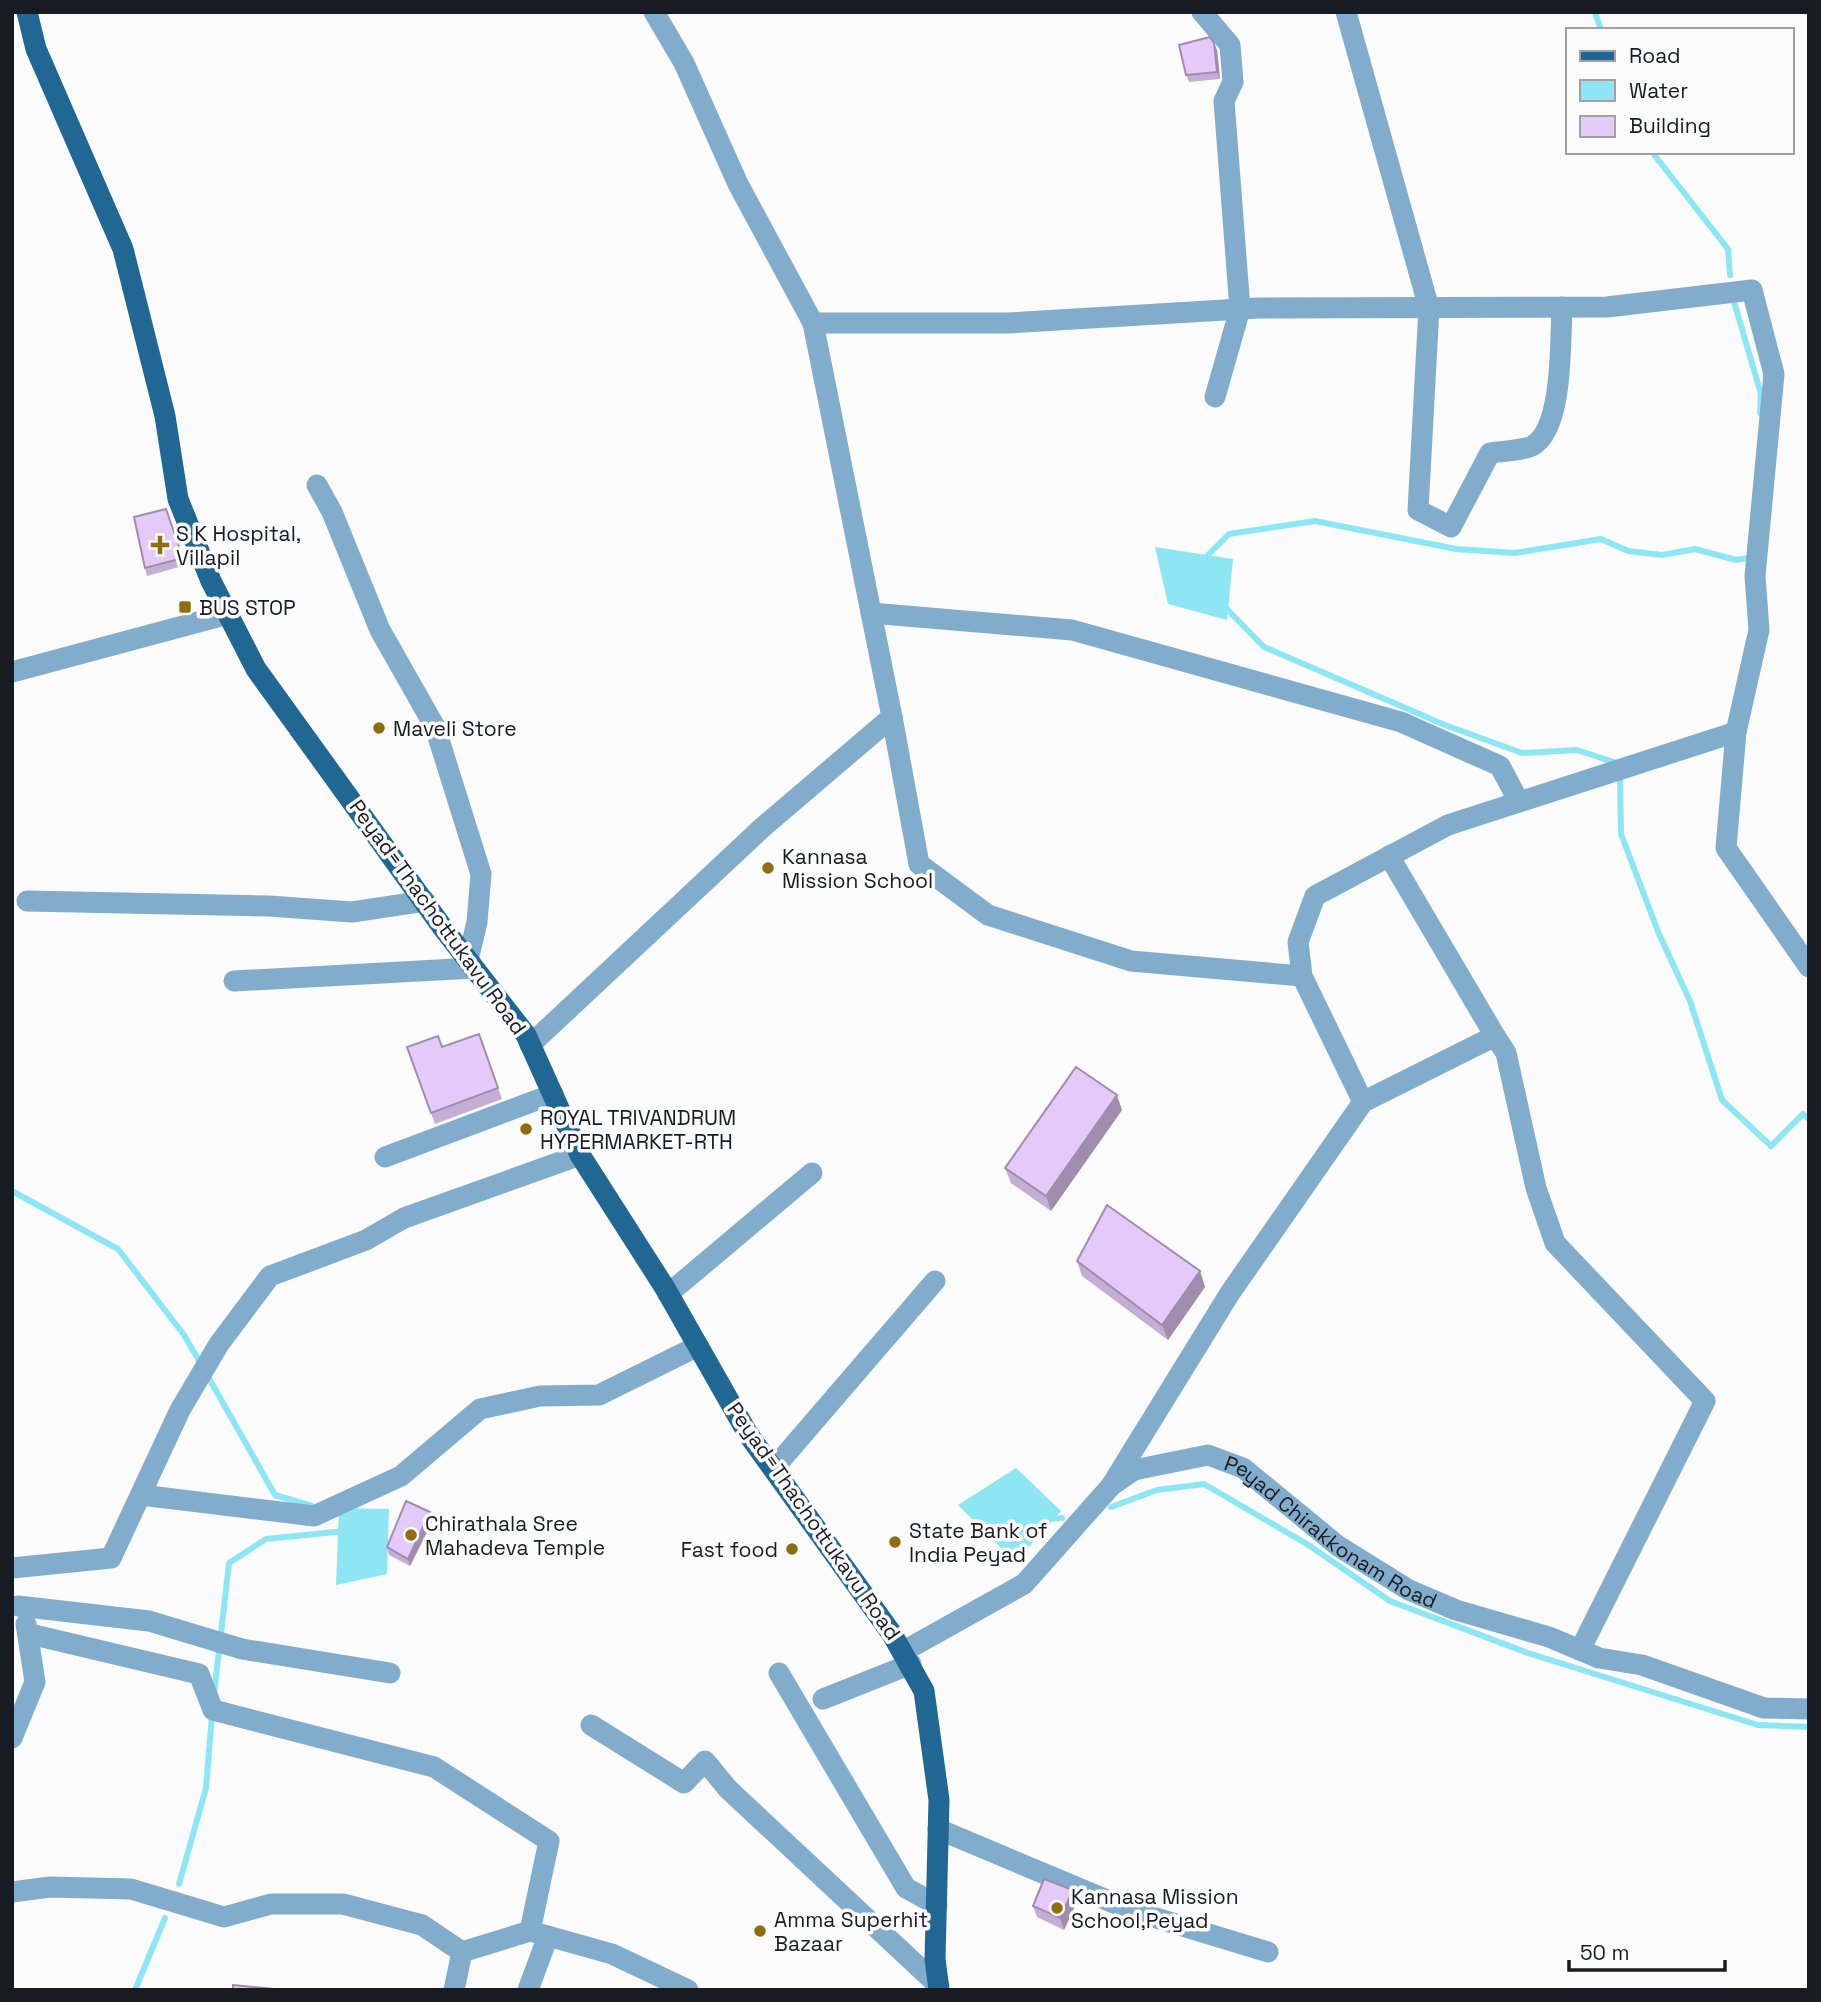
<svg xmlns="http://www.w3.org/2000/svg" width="1821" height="2002" viewBox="0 0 1821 2002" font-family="'Space Grotesk',sans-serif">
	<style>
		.water { fill: #8de6f3 }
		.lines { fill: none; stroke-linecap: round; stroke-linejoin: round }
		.stream { stroke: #8de6f3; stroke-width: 6 }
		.minor { stroke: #81accc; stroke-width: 21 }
		.major { stroke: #206794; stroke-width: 21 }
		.wall { fill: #c5aed6 }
		.shaded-wall { fill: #a08dae }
		.building { fill: #e5caf9; stroke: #a08dae; stroke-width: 2 }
		.poi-dot { fill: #8d6e11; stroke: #fbfbfb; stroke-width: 2.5 }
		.labels { text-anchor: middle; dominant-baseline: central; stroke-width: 7; stroke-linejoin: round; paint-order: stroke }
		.poi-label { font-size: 21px; fill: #191b23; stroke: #fbfbfb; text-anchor: start }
		.street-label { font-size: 21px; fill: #191b23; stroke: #fbfbfb }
	</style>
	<rect width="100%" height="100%" fill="#fbfbfb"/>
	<path class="water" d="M1155 547 1233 559 1227 620 1168 604Z
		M1016 1468 1061 1511 1015 1562 958 1505Z
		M339 1508 389 1509 387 1574 336 1585Z"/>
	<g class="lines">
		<path class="stream" d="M1595 12 1601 30
			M1652 152 1728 249 1730 275
			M1732 295 1761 394 1760 413
			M1202 561 1229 534 1315 521 1456 549 1515 553 1601 539 1628 551 1662 555 1695 549 1736 560 1754 557
			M1224 606 1264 647 1445 725 1522 753 1577 750 1617 763
			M1620 775 1621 834 1659 934 1690 1001 1722 1100 1771 1146 1803 1114 1809 1119
			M12 1191 118 1249 184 1335 201 1364
			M206 1373 275 1495 312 1506
			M1111 1507 1157 1490 1204 1484 1307 1544 1390 1601 1528 1653 1758 1725 1809 1727
			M1047 1519 1062 1518
			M214 1694 229 1563 266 1539 345 1531
			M179 1884 206 1788 212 1715
			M135 1990 165 1918"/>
		<g class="minor">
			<path d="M654 12 684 63 738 184 813 323"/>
			<path d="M1202 12 1230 45 1233 82 1224 101 1240 309 1215 397"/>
			<path d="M1346 12 1429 308 1418 510 1451 527 1490 453C1502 451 1521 451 1532 446 1564 429 1560 339 1562 307"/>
			<path d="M317 485 332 512 380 630 435 727 481 874 477 922 468 960"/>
			<path d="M871 613 1072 630 1401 722 1500 766 1519 802"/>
			<path d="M12 672 228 614"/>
			<path d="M892 717 919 864 988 915 1131 961 1302 976"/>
			<path d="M1389 856 1495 1036"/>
			<path d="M27 901 269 906 352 912 425 901"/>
			<path d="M234 981 474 968"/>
			<path d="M530 1045 763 827 892 717 813 323H1008L1258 308 1607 307 1752 290 1774 374 1755 576 1759 630 1736 732 1726 848 1809 967"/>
			<path d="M1363 1102 1302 976 1298 942 1315 896 1448 825 1736 732"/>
			<path d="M385 1157 553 1094"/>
			<path d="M668 1294 812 1173"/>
			<path d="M774 1468 935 1281"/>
			<path d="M1111 1486 1230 1293 1363 1102 1495 1036 1506 1053 1536 1188 1555 1243 1705 1401 1580 1650"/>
			<path d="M141 1495 314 1516 401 1476 480 1409 540 1396 599 1395 698 1346"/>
			<path d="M12 1568 111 1558 180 1410 219 1344 270 1276 366 1240 404 1218 580 1155"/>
			<path d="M18 1606 149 1621 242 1649 390 1673"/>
			<path d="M30 1634 199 1674 213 1710 434 1767 549 1841 530 1931"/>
			<path id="s1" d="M904 1651 1024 1584 1111 1486 1134 1470 1208 1455 1243 1468 1338 1546 1409 1590 1456 1610 1549 1637 1599 1658 1642 1665 1764 1708 1809 1709"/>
			<path d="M779 1673 906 1888 937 1905"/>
			<path d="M823 1699 911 1664"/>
			<path d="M591 1725 684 1783 705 1761 728 1789 939 1986"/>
			<path d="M12 1738 35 1682 26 1624"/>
			<path d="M938 1829 1133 1911 1268 1952"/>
			<path d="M12 1892 50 1887 131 1889 224 1917 271 1904H343L422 1925 462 1952 454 1990"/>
			<path d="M462 1952 530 1931 612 1954 688 1990"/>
			<path d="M528 1990 548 1936"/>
		</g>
		<path class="major" d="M27 12 36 49 123 249 165 416 178 499 211 581 256 669 443 928 526 1035 580 1155 665 1288 748 1434 892 1634 924 1691 939 1800 935 1959 939 1990"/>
	</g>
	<path class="wall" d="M1217 50 1220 79 1189 82 1186 75Z
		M166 509 186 565 147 576 145 568Z
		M479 1034 502 1099 435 1124 407 1047H442Z
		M1122 1110 1051 1211 1011 1183 1005 1168Z
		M1077 1261 1200 1271 1205 1287 1168 1340 1082 1276Z
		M430 1512 433 1520 410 1566 389 1555 387 1547Z
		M1073 1890 1077 1902 1064 1930 1037 1917 1033 1906Z"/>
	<path class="shaded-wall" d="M1214 43 1217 50 1220 79 1217 72Z
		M1117 1095 1122 1110 1051 1211 1046 1196Z
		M1200 1271 1205 1287 1168 1340 1162 1325Z
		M430 1512 433 1520 410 1566 408 1559Z
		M1073 1890 1077 1902 1064 1930 1060 1918Z"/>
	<path class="building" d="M1210 37 1214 43 1217 72 1186 75 1179 45Z
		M166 509 183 558 145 568 134 517Z
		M479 1034 498 1088 431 1113 407 1047 438 1036 442 1047Z
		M1076 1067 1117 1095 1046 1196 1005 1168Z
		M1107 1205 1200 1271 1162 1325 1077 1261Z
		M406 1501 430 1512 408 1559 387 1547Z
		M1044 1879 1073 1890 1060 1918 1033 1906Z
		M233 1985 273 1989V1990H233Z"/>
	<g class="poi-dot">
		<path d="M156.5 534.5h7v7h7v7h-7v7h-7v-7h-7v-7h7z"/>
		<rect x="178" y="600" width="14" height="14" rx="3.5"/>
		<circle cx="379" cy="728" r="7"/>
		<circle cx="768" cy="868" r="7"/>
		<circle cx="526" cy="1129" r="7"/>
		<circle cx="411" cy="1535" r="7"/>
		<circle cx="895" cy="1542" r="7"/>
		<circle cx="792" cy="1549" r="7"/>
		<circle cx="1057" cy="1908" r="7"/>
		<circle cx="760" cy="1931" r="7"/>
	</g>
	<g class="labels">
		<g class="poi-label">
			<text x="176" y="533">S K Hospital,<tspan x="176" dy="24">Villapil</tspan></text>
			<text x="199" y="607">BUS STOP</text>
			<text x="393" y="728">Maveli Store</text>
			<text x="782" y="856">Kannasa<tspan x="782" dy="24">Mission School</tspan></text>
			<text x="540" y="1117">ROYAL TRIVANDRUM<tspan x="540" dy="24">HYPERMARKET-RTH</tspan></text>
			<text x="425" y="1523">Chirathala Sree<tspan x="425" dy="24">Mahadeva Temple</tspan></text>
			<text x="909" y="1530">State Bank of<tspan x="909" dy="24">India Peyad</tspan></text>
			<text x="778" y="1549" text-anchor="end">Fast food</text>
			<text x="1071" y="1896">Kannasa Mission<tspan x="1071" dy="24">School,Peyad</tspan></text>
			<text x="774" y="1919">Amma Superhit<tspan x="774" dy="24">Bazaar</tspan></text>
		</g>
		<g class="street-label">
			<text transform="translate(438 917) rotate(54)">Peyad=Thachottukavu Road</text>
			<text transform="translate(814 1521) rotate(55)">Peyad=Thachottukavu Road</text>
			<text stroke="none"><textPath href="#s1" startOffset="518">Peyad Chirakkonam Road</textPath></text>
		</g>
	</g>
	<rect width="1821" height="2002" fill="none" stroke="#191b23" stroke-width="28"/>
	<rect x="1566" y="28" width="228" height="126" fill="#fbfbfb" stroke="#a1a1a5" stroke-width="2"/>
	<rect x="1580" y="51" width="35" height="10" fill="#206794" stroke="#a1a1a5" stroke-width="2"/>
	<text x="1629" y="63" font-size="21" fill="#191b23">Road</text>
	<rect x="1580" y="80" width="35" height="21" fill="#8de6f3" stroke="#a1a1a5" stroke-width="2"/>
	<text x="1629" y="98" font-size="21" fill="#191b23">Water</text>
	<rect x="1580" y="116" width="35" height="21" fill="#e5caf9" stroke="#a1a1a5" stroke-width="2"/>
	<text x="1629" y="133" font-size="21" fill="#191b23">Building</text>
	<path d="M1569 1960v10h156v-10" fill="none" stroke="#191b23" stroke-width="3.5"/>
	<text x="1580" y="1960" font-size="21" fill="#191b23" stroke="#fbfbfb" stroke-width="5" paint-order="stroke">50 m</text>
</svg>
